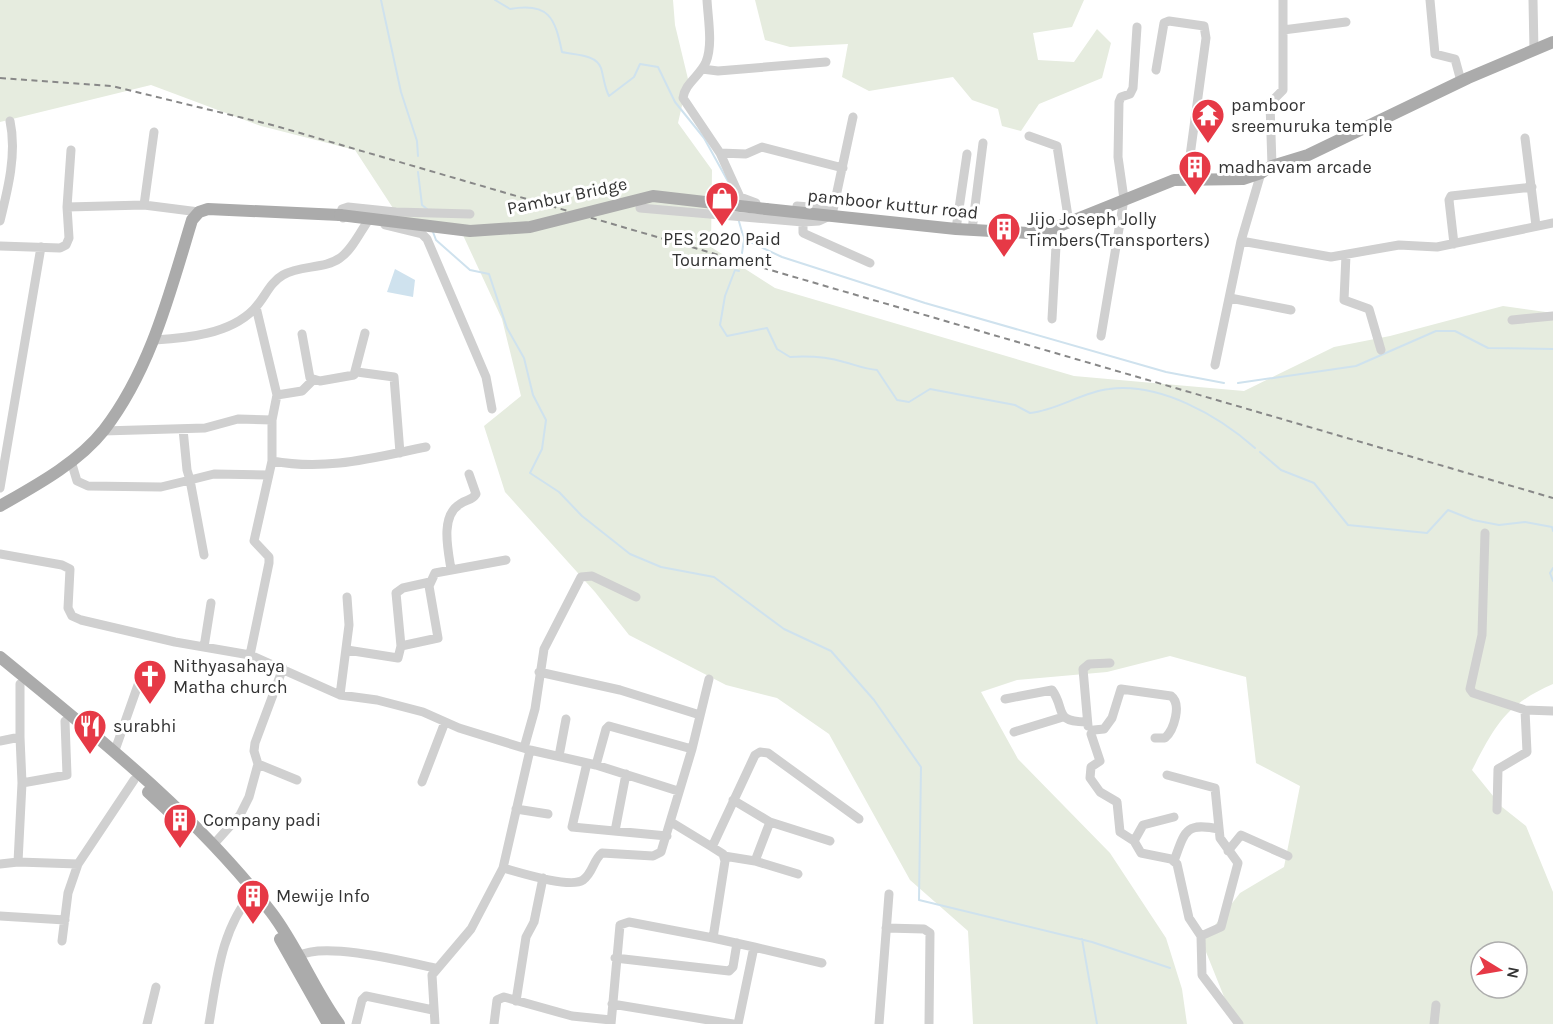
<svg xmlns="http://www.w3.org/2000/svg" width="1553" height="1024" viewBox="0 0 1553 1024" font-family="Karla,sans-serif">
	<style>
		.green { fill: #e6ecdf; fill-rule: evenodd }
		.water { fill: #cfe2ee }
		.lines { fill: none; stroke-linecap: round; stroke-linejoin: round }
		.stream { stroke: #cfe2ee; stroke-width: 2 }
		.minor { stroke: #d0d0d0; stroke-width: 9 }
		.major { stroke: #ababab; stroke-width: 12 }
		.rail { stroke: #888; stroke-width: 2; stroke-dasharray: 6 4.5; stroke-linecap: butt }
		.major-bridge { stroke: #ababab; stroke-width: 12 }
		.labels { text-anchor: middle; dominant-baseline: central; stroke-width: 6; stroke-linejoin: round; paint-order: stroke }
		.poi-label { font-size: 18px; fill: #333; stroke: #fff; text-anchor: start }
		.street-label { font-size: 18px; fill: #333; stroke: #fff }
	</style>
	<rect width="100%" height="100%" fill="#fff"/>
	<path class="green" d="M0 0H673L675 25 688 79 678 123 712 170 711 247 775 288 1074 376 1244 391 1334 347 1390 336 1503 306 1553 313V684C1505 705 1495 726 1472 770L1502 807 1526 826 1553 892V1024H1235L1202 942 1240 893 1284 867 1300 786 1256 763 1246 677 1170 656 1107 672 1017 680 981 692 1018 759 1110 853 1166 938 1182 989 1187 1024H973L968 931 910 880 829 734 777 698 726 685 629 635 595 592 505 492 484 426 521 396 502 319 462 233 406 228 355 150 261 126 151 85 0 122ZM1481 952H1517V988H1481Z
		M755 0H1084L1072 27 1033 33 1038 60 1074 62 1097 29 1111 43 1102 78 1039 104 1021 131 1002 126 998 109 972 100 953 77 869 91 842 77 848 44 790 47 765 40Z"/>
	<path class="water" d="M395 269 415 280 413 297 387 292Z"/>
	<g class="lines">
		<path class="stream" d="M381 0 401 92 417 141 418 156
			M495 0 510 9C549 2 555 18 562 52 574 55 596 54 601 68 604 78 604 86 609 96L634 77 640 64 658 67 675 102 704 138 730 185
			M418 172 422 205 427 209
			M732 190 736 201
			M738 218 744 239 742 253
			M433 232 436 240 470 270 489 274 507 328 524 358 533 395 546 420 542 449 530 473 559 492 582 516 630 554 661 567 714 577 784 629 831 651 874 700 921 767 919 900 1092 942 1170 968
			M744 239 782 257 925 303 1166 372 1224 383
			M739 271 735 270 725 296 720 325 727 336 767 328 777 349 790 357C806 356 827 357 844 362 856 365 864 369 877 370L897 400 909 402 930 389 1015 405 1030 413C1058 410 1082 392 1109 389 1160 382 1219 416 1255 448
			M1238 383 1356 366 1436 331H1455L1488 348 1553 349
			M1260 452 1281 470 1314 483 1348 525 1427 533 1448 510 1473 520 1499 525 1525 522 1552 527 1553 531
			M1553 568 1550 573 1553 581
			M1082 939 1097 1024"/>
		<path class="minor" d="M707 0C708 19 713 45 706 62 700 76 685 83 683 98L720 153 740 197 756 203
			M1430 0 1435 54 1455 59 1461 81
			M1533 0 1534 51
			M1283 30 1346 22
			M702 69 718 71 826 62
			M1156 70 1164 23 1169 21 1204 26 1206 38 1187 178
			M154 132 144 205 199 212
			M1029 136 1057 146 1069 223
			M1525 138 1536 226
			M720 153 746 154 762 147 843 168
			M1272 166 1270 103 1283 90V0
			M797 206 833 209
			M67 207 144 205
			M640 208 803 222 819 221 832 215 853 117
			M343 218 340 215 342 209 348 207 396 212 470 214
			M0 221C8 189 17 153 10 121
			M803 222V233L870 263
			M385 225 422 234 427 239 486 377 492 409
			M956 229 967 154
			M972 230 983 143
			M1241 241 1331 257 1399 245 1437 247 1553 223
			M1454 244 1449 200 1451 196 1532 187
			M0 246 60 248 66 245 69 238 67 207 71 150
			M1346 255 1344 300 1369 309 1381 350
			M1230 298 1291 310
			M1052 319 1057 228
			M1512 320 1553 316
			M302 334 310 378 320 381 354 375 365 333
			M1101 336 1124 199 1118 157 1119 102 1121 97 1130 94 1133 88 1137 27
			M155 340C187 338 230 334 254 309 265 298 269 283 283 275 300 265 325 269 340 258 352 250 360 232 368 221
			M1215 365 1241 241 1261 173
			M357 372 394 377 400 453
			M277 395 302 391 313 380
			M103 431 205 428 238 419 272 420 277 395 256 307
			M71 461 77 481 88 486 161 487 190 480 187 470 183 429
			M272 461C327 471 372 458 426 447
			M0 488 41 247
			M1485 533 1482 635 1470 689 1473 693 1525 710 1553 711
			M0 554 62 565 70 569 68 608 72 616 81 620 175 642 250 655 340 695 377 700 423 712 459 728 530 750 596 765 678 791
			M204 555 190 480 214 474 268 475
			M451 569C448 550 440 516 460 504 466 499 472 501 476 494L469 474
			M401 646 438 638 429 586 435 573 506 560
			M204 647 211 603
			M347 650 398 658 401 646 396 593 403 588 430 582
			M250 655 269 563V557L254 541 272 461V420
			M539 672 620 690 700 715
			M340 695 349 625 347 597
			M1005 699 1052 690C1066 709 1053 722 1086 722
			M1088 726 1083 669 1089 664 1110 663
			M1014 732 1063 717
			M20 737 22 783
			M1155 738H1165C1174 730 1182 704 1171 696L1121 689 1112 718 1104 729 1094 730 1091 734 1100 761 1091 767 1090 778 1100 792 1117 802 1120 832 1134 841 1141 853 1171 859 1177 864 1189 918 1201 936 1202 975 1239 1024
			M0 741 20 737V684
			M524 748 535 709 544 649 581 577 592 576 636 597
			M114 753 138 685
			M559 756 566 719
			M587 763 572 827 667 836
			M258 764 297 780
			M596 765 606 729 609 726 692 749
			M1167 775 1215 788 1220 838 1238 863 1221 927 1201 936
			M422 782 445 722
			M733 800 770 822 830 841
			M516 809 548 814
			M1497 810 1498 769 1527 752 1525 710
			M671 822 712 847
			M615 831 626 774
			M1134 841 1143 825 1174 817
			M213 845 240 815 249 797 258 764 254 751 255 743 283 668
			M1228 851 1241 835 1288 856
			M724 856 755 861 798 874
			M755 861 770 822
			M1174 861C1185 831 1185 822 1219 829
			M18 862 22 783 67 775 65 721
			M0 864 18 862 78 864
			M503 868C518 872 570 889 583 880 593 873 593 860 602 853L653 856 661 852 692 749 709 679
			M0 916 65 920
			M886 928 924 929 930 933 929 1024
			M62 941 68 893 78 864 134 780
			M754 947 822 963
			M299 956C323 941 407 962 435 968
			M615 958 729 971 733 967 737 943
			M516 1001 526 937 534 922 543 878
			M612 1004 733 1024
			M147 1024 156 987
			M209 1024C217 977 221 928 254 891
			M356 1024 362 1000 366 996 433 1010
			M435 1024 432 975 471 929 503 868 530 750
			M494 1024 497 1000 504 997 572 1016 611 1020
			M611 1024 620 925 629 922 713 938
			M738 1024 754 947 713 938 725 861 723 854 712 847 755 755 760 752 768 753 859 819
			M879 1024 889 894
			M1434 1024 1436 1005"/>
		<path class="major" d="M766 209 956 229 1028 233 1047 231 1174 180 1243 179 1261 173 1272 166 1308 155 1468 78 1553 42
			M0 506C35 486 78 463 104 430 151 369 170 292 192 220L199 212 208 209 340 215
			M0 657C95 735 195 813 271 912 297 946 313 988 339 1024
			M148 792 177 819
			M280 939 328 1024"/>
		<path class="rail" d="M0 78 112 86 276 126 1553 498"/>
		<path class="major-bridge" d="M340 215 470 231 530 227 653 196 766 209"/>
	</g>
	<defs>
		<symbol id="temple-pin" viewBox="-11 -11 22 30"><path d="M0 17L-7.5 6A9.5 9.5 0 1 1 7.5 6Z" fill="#e63946" stroke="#fff"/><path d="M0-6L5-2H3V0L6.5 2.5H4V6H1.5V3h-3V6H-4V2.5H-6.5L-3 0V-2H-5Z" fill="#fff"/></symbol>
		<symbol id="building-pin" viewBox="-11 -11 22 30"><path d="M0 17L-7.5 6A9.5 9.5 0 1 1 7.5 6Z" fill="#e63946" stroke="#fff"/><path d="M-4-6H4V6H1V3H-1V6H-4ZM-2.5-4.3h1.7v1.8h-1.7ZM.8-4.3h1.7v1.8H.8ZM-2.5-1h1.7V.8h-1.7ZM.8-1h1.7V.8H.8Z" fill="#fff"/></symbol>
		<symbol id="shop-pin" viewBox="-11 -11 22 30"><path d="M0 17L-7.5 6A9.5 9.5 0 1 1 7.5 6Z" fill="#e63946" stroke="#fff"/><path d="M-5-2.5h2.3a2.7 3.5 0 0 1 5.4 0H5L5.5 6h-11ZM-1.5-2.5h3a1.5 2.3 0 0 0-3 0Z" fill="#fff"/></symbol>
		<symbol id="church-pin" viewBox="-11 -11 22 30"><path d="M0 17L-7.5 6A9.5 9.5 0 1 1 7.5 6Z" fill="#e63946" stroke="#fff"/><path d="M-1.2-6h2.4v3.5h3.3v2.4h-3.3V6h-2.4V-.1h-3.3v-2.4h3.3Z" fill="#fff"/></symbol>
		<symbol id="restaurant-pin" viewBox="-11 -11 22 30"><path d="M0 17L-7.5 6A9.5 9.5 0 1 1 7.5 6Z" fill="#e63946" stroke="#fff"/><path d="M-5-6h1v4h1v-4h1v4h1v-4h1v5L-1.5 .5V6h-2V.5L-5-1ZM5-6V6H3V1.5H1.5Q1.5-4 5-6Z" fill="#fff"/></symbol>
	</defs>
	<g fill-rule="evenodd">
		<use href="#temple-pin" x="1189" y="96" width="38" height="52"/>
		<use href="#building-pin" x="1176" y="148" width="38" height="52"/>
		<use href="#shop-pin" x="703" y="179" width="38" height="52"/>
		<use href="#building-pin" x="985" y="210" width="38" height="52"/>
		<use href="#church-pin" x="131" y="657" width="38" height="52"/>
		<use href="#restaurant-pin" x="71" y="707" width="38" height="52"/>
		<use href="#building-pin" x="161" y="801" width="38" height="52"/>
		<use href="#building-pin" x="234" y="877" width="38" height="52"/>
	</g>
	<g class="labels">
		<g class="poi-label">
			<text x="1231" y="105">pamboor<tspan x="1231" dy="21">sreemuruka temple</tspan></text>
			<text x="1218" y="167">madhavam arcade</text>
			<text x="1027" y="219">Jijo Joseph Jolly<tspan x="1027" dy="21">Timbers(Transporters)</tspan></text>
			<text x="722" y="239" text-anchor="middle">PES 2020 Paid<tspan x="722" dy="21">Tournament</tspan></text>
			<text x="173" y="666">Nithyasahaya<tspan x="173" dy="21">Matha church</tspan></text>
			<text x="113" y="726">surabhi</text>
			<text x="203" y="820">Company padi</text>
			<text x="276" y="896">Mewije Info</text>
		</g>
		<g class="street-label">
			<text transform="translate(567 196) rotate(-12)">Pambur Bridge</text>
			<text transform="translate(893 204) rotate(6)">pamboor kuttur road</text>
		</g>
	</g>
	<g transform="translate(1499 970) rotate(101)"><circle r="28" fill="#ffffff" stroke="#adadad" stroke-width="1.5"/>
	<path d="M0-4.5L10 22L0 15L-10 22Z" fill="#e63946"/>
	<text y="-9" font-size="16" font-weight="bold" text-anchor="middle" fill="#333333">N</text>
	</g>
</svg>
